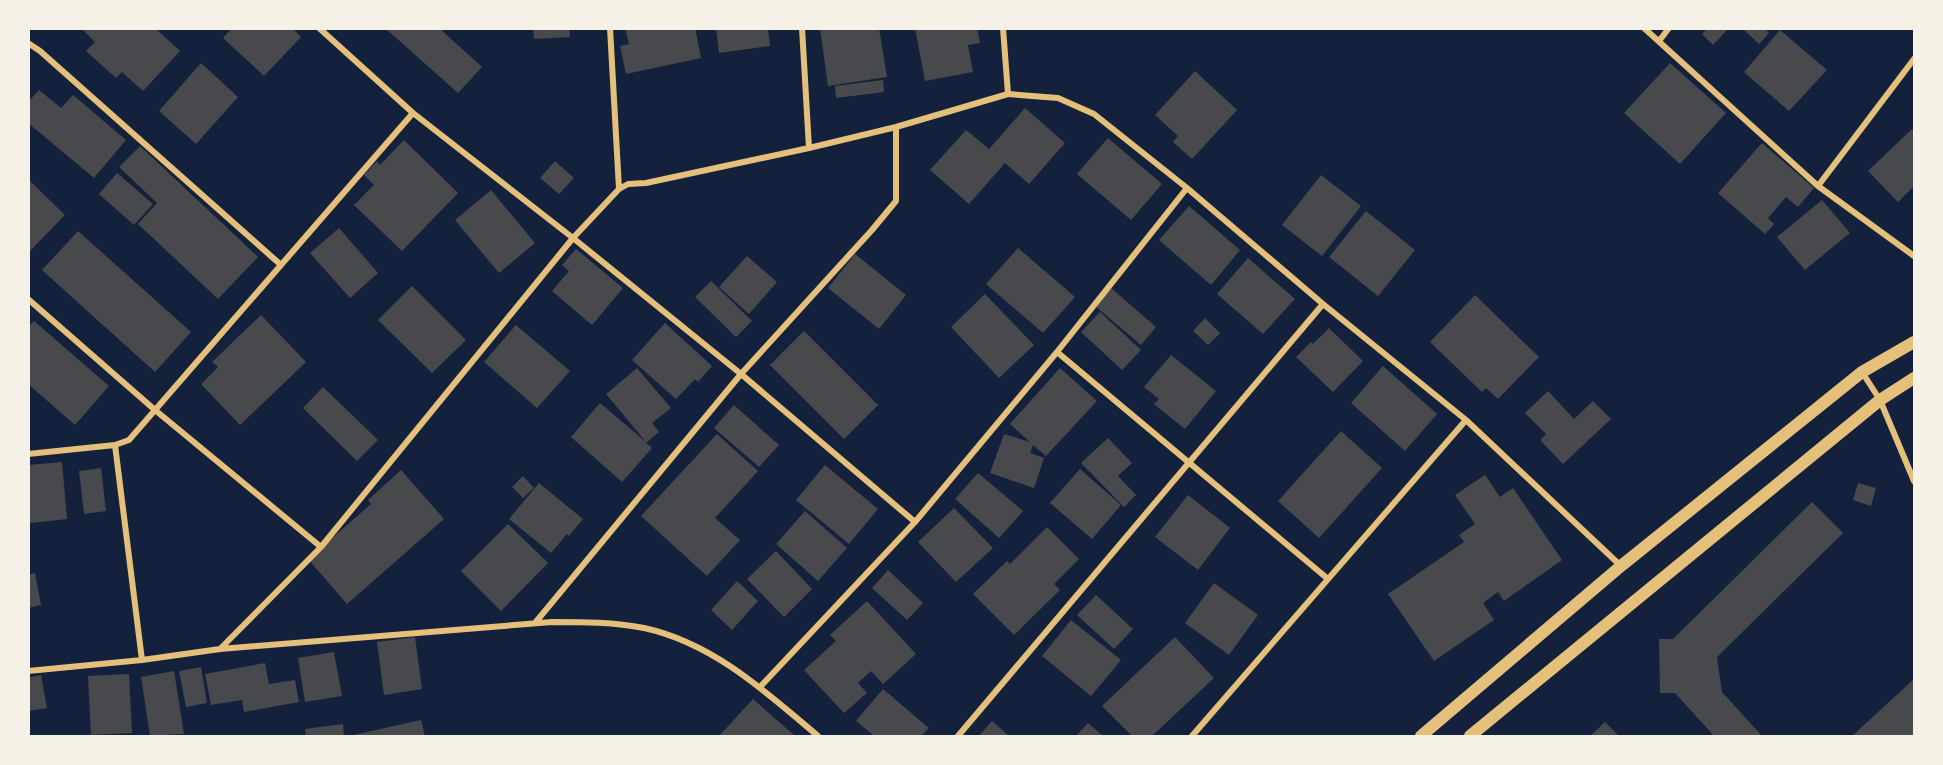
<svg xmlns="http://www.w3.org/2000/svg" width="1943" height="765" viewBox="0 0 1943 765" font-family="'Varela Round',sans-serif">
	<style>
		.building { fill: #48494c }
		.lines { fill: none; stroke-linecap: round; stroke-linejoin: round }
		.minor { stroke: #e5c07b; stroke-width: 6 }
		.secondary { stroke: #e5c07b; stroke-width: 12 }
	</style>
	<rect width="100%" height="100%" fill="#14213d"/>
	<path class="building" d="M81 28H155L180 51 143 91 122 72 116 78 86 51 95 42Z
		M232 28H292L301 37 264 76 223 38Z
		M385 28H439L482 67 458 93Z
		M533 28H569L570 37 534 39Z
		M625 28H695L701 58 626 74 620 46 629 44Z
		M716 28H768L770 46 719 53Z
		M820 28H879L887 77 828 86Z
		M915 28H977L980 43 968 45 973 72 925 81Z
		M1708 28H1725L1727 30 1713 45 1702 34Z
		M1742 28H1764L1769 33 1759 44Z
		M1780 30 1827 70 1789 111 1744 72Z
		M201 63 238 97 196 144 159 111Z
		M1670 63 1726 113 1680 164 1624 113Z
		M1195 71 1237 110 1192 159 1173 142 1178 136 1155 115Z
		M883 80 884 92 836 98 835 86Z
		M39 90 61 108 73 95 126 140 94 178 28 123V102Z
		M1025 108 1065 143 1029 184 1005 163 969 204 930 170 966 130 989 149Z
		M1912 129 1914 131V186L1898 202 1868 171Z
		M1108 138 1162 184 1131 220 1077 174Z
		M404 140 458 193 402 251 354 205 374 185 364 175 377 161 380 165Z
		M1762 143 1814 188 1798 207 1786 197 1768 218 1774 224 1765 234 1718 193Z
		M140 146 258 257 218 299 138 224 157 203 119 167Z
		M555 161 574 178 559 194 540 178Z
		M117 173 153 204 134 225 99 194Z
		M1321 175 1361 206 1322 256 1282 225Z
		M30 181 65 215 28 253V183Z
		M491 190 535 243 499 273 455 220Z
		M1822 200 1850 233 1805 270 1777 237Z
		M1189 206 1240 250 1211 285 1159 240Z
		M1366 211 1415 250 1378 296 1329 257Z
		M339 228 378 273 350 298 310 253Z
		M78 231 191 332 155 372 42 270Z
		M1018 248 1075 297 1043 333 986 284Z
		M576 249 623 288 592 325 552 291 569 271 562 265Z
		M855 254 906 295 879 329 828 288Z
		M747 256 777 282 749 314 719 287Z
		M1248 258 1295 299 1263 334 1217 294Z
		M711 281 752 321 736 337 695 297Z
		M412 286 466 340 432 373 378 320Z
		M1111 288 1156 327 1141 345 1095 306Z
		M985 294 1034 345 999 378 951 327Z
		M1475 295 1539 357 1498 399 1486 388 1482 392 1430 342Z
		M1100 312 1141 350 1122 370 1081 332Z
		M261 315 306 362 240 425 201 384 218 367 212 362Z
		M1205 318 1220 333 1208 345 1193 331Z
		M34 321 109 386 75 425 28 384V327Z
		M665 323 712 366 698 382 695 379 676 399 632 360Z
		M516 325 570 371 537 408 484 362Z
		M1329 328 1363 361 1333 392 1296 357 1311 342 1313 344Z
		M804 331 878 405 844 439 770 365Z
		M1171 355 1216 391 1185 429 1154 404 1159 399 1144 387Z
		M1383 366 1437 414 1405 451 1351 403Z
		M637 368 671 408 652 423 659 432 646 443 652 448 622 482 571 437 600 403 646 442 606 394Z
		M1060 368 1097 401 1046 456 1033 445 1030 453 1044 458 1034 488 990 473 1004 434 1030 442 1010 424Z
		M323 387 378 440 357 461 303 408Z
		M1548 391 1574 419 1593 401 1611 419 1563 464 1540 440 1546 434 1525 413Z
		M734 405 779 445 759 467 714 428Z
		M1341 431 1382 468 1319 538 1278 501Z
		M717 434 758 471 715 518 740 540 707 576 641 516Z
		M1108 438 1132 463 1118 476 1136 495 1124 507 1081 463Z
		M62 462 67 519 30 523 28 465Z
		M825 465 878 509 849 544 796 500Z
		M101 468 106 511 84 514 79 471Z
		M1080 469 1121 505 1092 539 1050 503Z
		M401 470 444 519 347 604 308 559 371 504 368 500Z
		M978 473 1023 511 999 538 955 499Z
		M1485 475 1500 497 1513 488 1562 560 1504 601 1498 592 1483 603 1494 620 1434 661 1388 594 1464 542 1459 535 1475 524 1455 495Z
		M523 476 534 488 523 498 512 487Z
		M539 483 583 519 569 536 567 534 551 553 509 519Z
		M1858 483 1876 488 1871 506 1853 500Z
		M1188 495 1230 528 1198 570 1155 537Z
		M1812 502 1843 533 1717 657 1722 692 1762 736H1714L1675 693H1660L1659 639H1673Z
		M954 508 993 548 956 582 918 542Z
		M805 511 847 548 818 581 776 544Z
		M508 524 548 563 501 611 461 571Z
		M1047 527 1079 559 1054 584 1060 590 1014 635 973 594 1007 561 1010 564Z
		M776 551 812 589 784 617 747 579Z
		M888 570 923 603 907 620 872 588Z
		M35 573 41 605 28 608V575Z
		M737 581 758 601 732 630 711 610Z
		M1214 583 1258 615 1229 655 1185 623Z
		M1096 595 1133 629 1114 649 1077 615Z
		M867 601 916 654 883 684 871 671 858 683 867 693 844 713 804 670 836 641 830 635Z
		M1071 620 1121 660 1091 696 1042 656Z
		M415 637 422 689 384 695 377 642Z
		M1175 637 1214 678 1152 736H1132L1102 706Z
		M334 652 342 696 305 702 298 658Z
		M265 663 269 684 295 680 299 702 244 712 242 700 211 705 205 674Z
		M201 667 207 703 186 707 179 671Z
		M174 671 184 734 150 736 141 677Z
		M129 674 132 733 91 735 88 676Z
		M41 675 47 708 28 711V678Z
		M1914 679V736H1852Z
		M883 689 929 728 921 736H874L856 721Z
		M753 699 795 736H719Z
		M421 720 425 736H349Z
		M992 721 1009 736H979Z
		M1605 722 1619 736H1590Z
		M1088 723 1103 736H1076Z
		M343 724 344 736H306L305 729Z"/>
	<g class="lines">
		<path class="minor" d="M319 28 413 113 573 238 741 374 915 522
			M610 28 619 189
			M802 28 809 148
			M1003 28 1008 94
			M1644 28 1818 186 1914 256
			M1659 41 1669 28
			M28 43 40 51 281 265
			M1818 186 1914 59
			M28 299 155 410 321 547
			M1057 352 1328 579
			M1862 372 1880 400 1914 481
			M115 445 142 660
			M28 454 115 445 129 440 413 113
			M535 623 741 374 872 230 896 201V127
			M220 649 321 547 573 238 619 189 628 184 646 183 809 148 896 127 1008 94 1058 98 1094 114 1187 188 1323 304 1466 420 1621 566
			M28 671 142 660 220 649 552 622C583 622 614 622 644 628 713 643 766 692 818 736
			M760 687 915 522 1057 352 1187 188
			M958 736 1323 304
			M1192 736 1466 420"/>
		<path class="secondary" d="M1421 736 1621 566 1862 372 1914 342
			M1470 736 1880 400 1914 378"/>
	</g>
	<rect width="1943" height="765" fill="none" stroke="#f6f1e7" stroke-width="60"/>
</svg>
